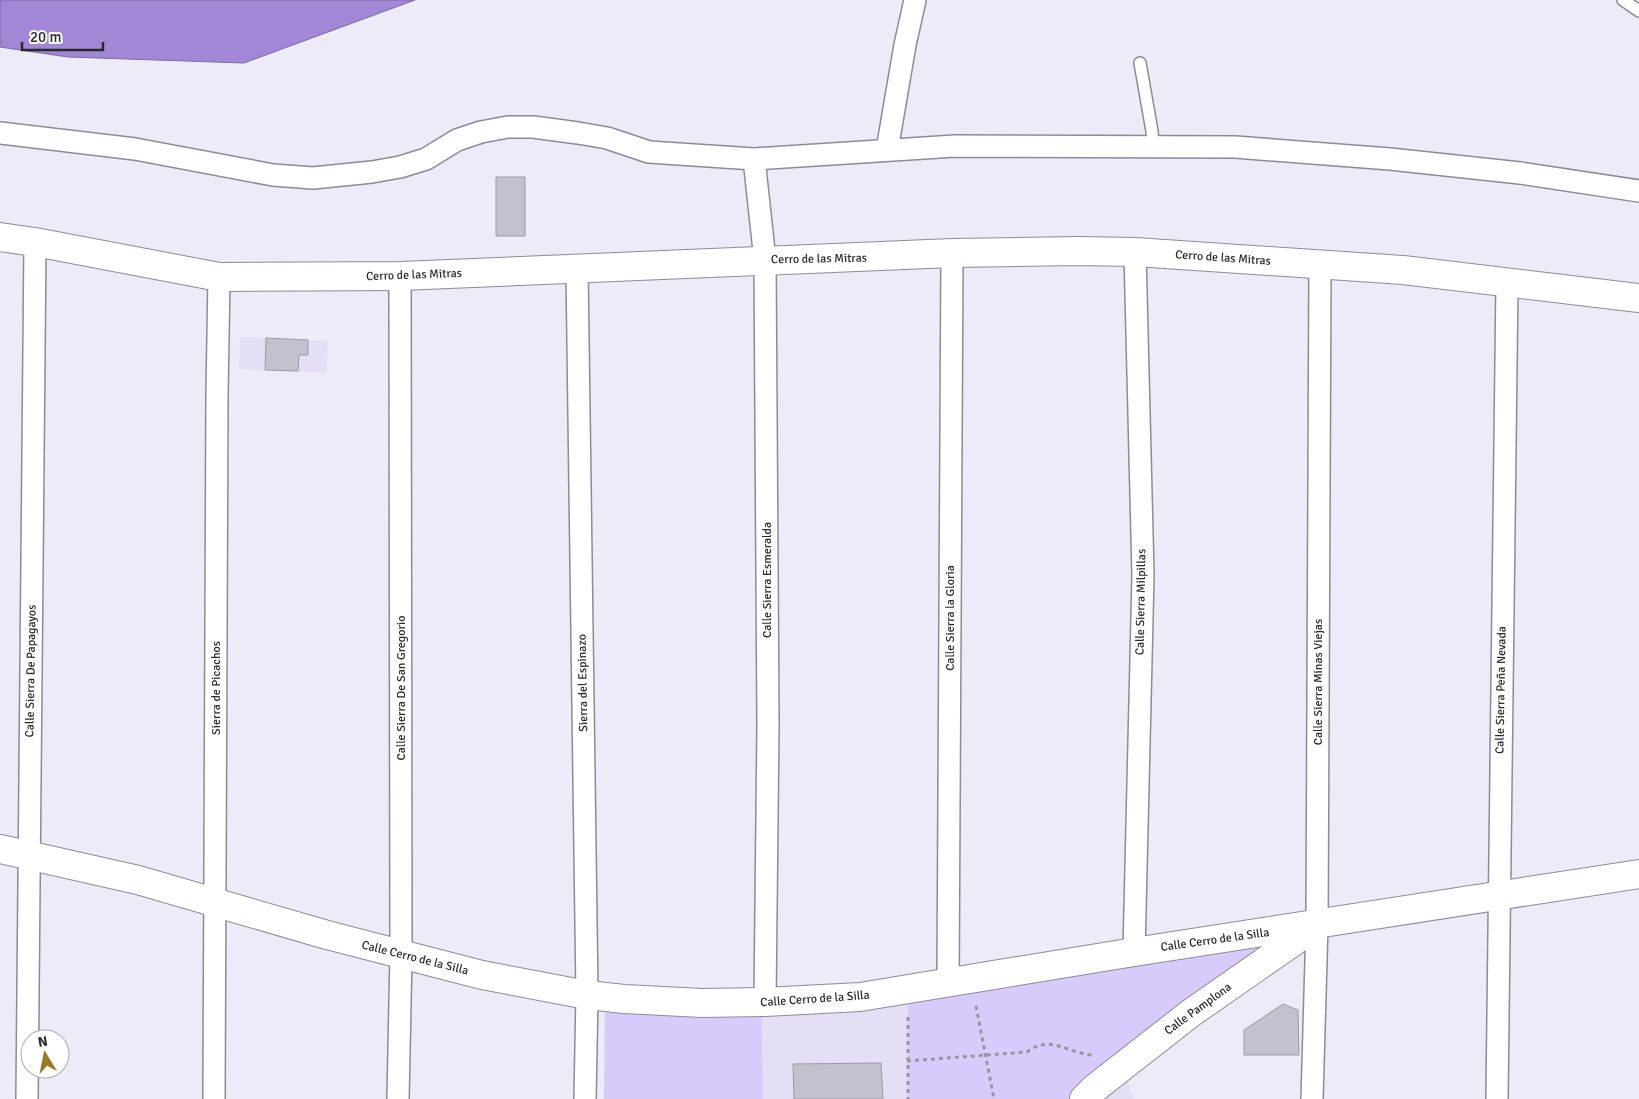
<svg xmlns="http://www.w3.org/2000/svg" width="1639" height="1099" viewBox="0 0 1639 1099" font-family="Signika,sans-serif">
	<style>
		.built { fill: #e4dff4 }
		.green { fill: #d8cafa }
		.water { fill: #a187d6; stroke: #7d6aa3 }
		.building { fill: #c4c1ce; stroke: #9d99a6 }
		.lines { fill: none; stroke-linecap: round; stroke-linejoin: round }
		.service-casing { stroke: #8d8a96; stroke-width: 14 }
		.minor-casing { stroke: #8d8a96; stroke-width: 24 }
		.tertiary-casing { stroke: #8d8a96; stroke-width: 30 }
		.path { stroke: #98959f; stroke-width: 3; stroke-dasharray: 4 4; stroke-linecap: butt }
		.service { stroke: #fff; stroke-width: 11 }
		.minor { stroke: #fff; stroke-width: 21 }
		.tertiary { stroke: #fff; stroke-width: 28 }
		.labels { text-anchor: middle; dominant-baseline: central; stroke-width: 4.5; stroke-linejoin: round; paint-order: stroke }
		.street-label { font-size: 12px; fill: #29282d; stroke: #fff }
	</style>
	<rect width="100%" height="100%" fill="#eeebf9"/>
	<path class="built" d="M240 337 328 341 327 373 239 369Z
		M908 981V1099H762L761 993Z
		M1127 1080 1134 1099H1105Z"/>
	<path class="green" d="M1301 932 1105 1099H908V981Z
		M605 985 761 993 763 1099H604Z"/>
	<path class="water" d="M0 0H415L244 63 68 57 0 47Z"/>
	<path class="building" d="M496 177H525V236H496Z
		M266 338 308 340V355H299L298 371 265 370Z
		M1283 1004 1298 1010 1299 1055H1244V1030Z
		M881 1063 883 1099H794L793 1064Z"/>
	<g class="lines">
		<defs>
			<path id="service" d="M1623 0 1639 11
				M1140 63 1152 131 1153 146"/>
			<path id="minor" d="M0 133 135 149 273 175 313 178 372 172 400 167 426 159 457 140 481 132 508 127H533L578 133 607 138 649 152 754 159 955 146 1235 147 1390 159 1520 173 1639 191
				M887 150 905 45 915 0
				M754 159 765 260 768 724 765 1002
				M577 268 587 995 585 1099
				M1134 952 1143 575 1135 252
				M948 984 952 253
				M27 1099 35 242
				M214 1099 217 395 219 277
				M398 1099 401 954 400 276
				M1312 1099 1317 925 1320 264
				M1497 1099 1507 281"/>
			<path id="tertiary" d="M0 237 35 242 219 277 400 276 952 253 1078 251 1135 252 1403 270 1639 298
				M0 849 138 880 327 935 482 975 587 995 624 999 702 1003 765 1002 860 997 1134 952 1639 874
				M1084 1099 1095 1088 1191 1013 1313 928"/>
		</defs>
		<use href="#service" class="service-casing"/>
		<use href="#minor" class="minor-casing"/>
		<use href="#tertiary" class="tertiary-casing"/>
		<path class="path" d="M976 1006 994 1099
			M908 1017V1099
			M907 1061 1027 1052C1050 1034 1067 1053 1092 1055"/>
		<use href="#service" class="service"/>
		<use href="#minor" class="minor"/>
		<use href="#tertiary" class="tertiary"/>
	</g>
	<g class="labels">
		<g class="street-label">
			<text transform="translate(1223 258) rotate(4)">Cerro de las Mitras</text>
			<text transform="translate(819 259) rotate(-1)">Cerro de las Mitras</text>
			<text transform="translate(414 275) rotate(-2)">Cerro de las Mitras</text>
			<text transform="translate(767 580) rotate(-90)">Calle Sierra Esmeralda</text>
			<text transform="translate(1141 602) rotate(-89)">Calle Sierra Milpillas</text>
			<text transform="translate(950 618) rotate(-90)">Calle Sierra la Gloria</text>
			<text transform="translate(31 671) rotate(-89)">Calle Sierra De Papagayos</text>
			<text transform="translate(1318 682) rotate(-90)">Calle Sierra Minas Viejas</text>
			<text transform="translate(583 683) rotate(-91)">Sierra del Espinazo</text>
			<text transform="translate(216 688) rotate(-90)">Sierra de Picachos</text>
			<text transform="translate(401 688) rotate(-90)">Calle Sierra De San Gregorio</text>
			<text transform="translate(1501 690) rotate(-89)">Calle Sierra Peña Nevada</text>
			<text transform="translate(1215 940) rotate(-8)">Calle Cerro de la Silla</text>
			<text transform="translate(415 958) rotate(14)">Calle Cerro de la Silla</text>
			<text transform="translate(815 999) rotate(-4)">Calle Cerro de la Silla</text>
			<text transform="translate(1198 1009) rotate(-36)">Calle Pamplona</text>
		</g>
	</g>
	<g transform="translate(45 1054) rotate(350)"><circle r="24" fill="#ffffff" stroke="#a9a9ab"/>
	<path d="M0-4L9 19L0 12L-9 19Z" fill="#997a23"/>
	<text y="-8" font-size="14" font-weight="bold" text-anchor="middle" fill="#29282d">N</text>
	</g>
	<path d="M22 42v8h81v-8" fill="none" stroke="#29282d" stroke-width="2.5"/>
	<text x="30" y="42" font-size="15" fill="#29282d" stroke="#ffffff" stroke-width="4" paint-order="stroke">20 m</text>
</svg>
